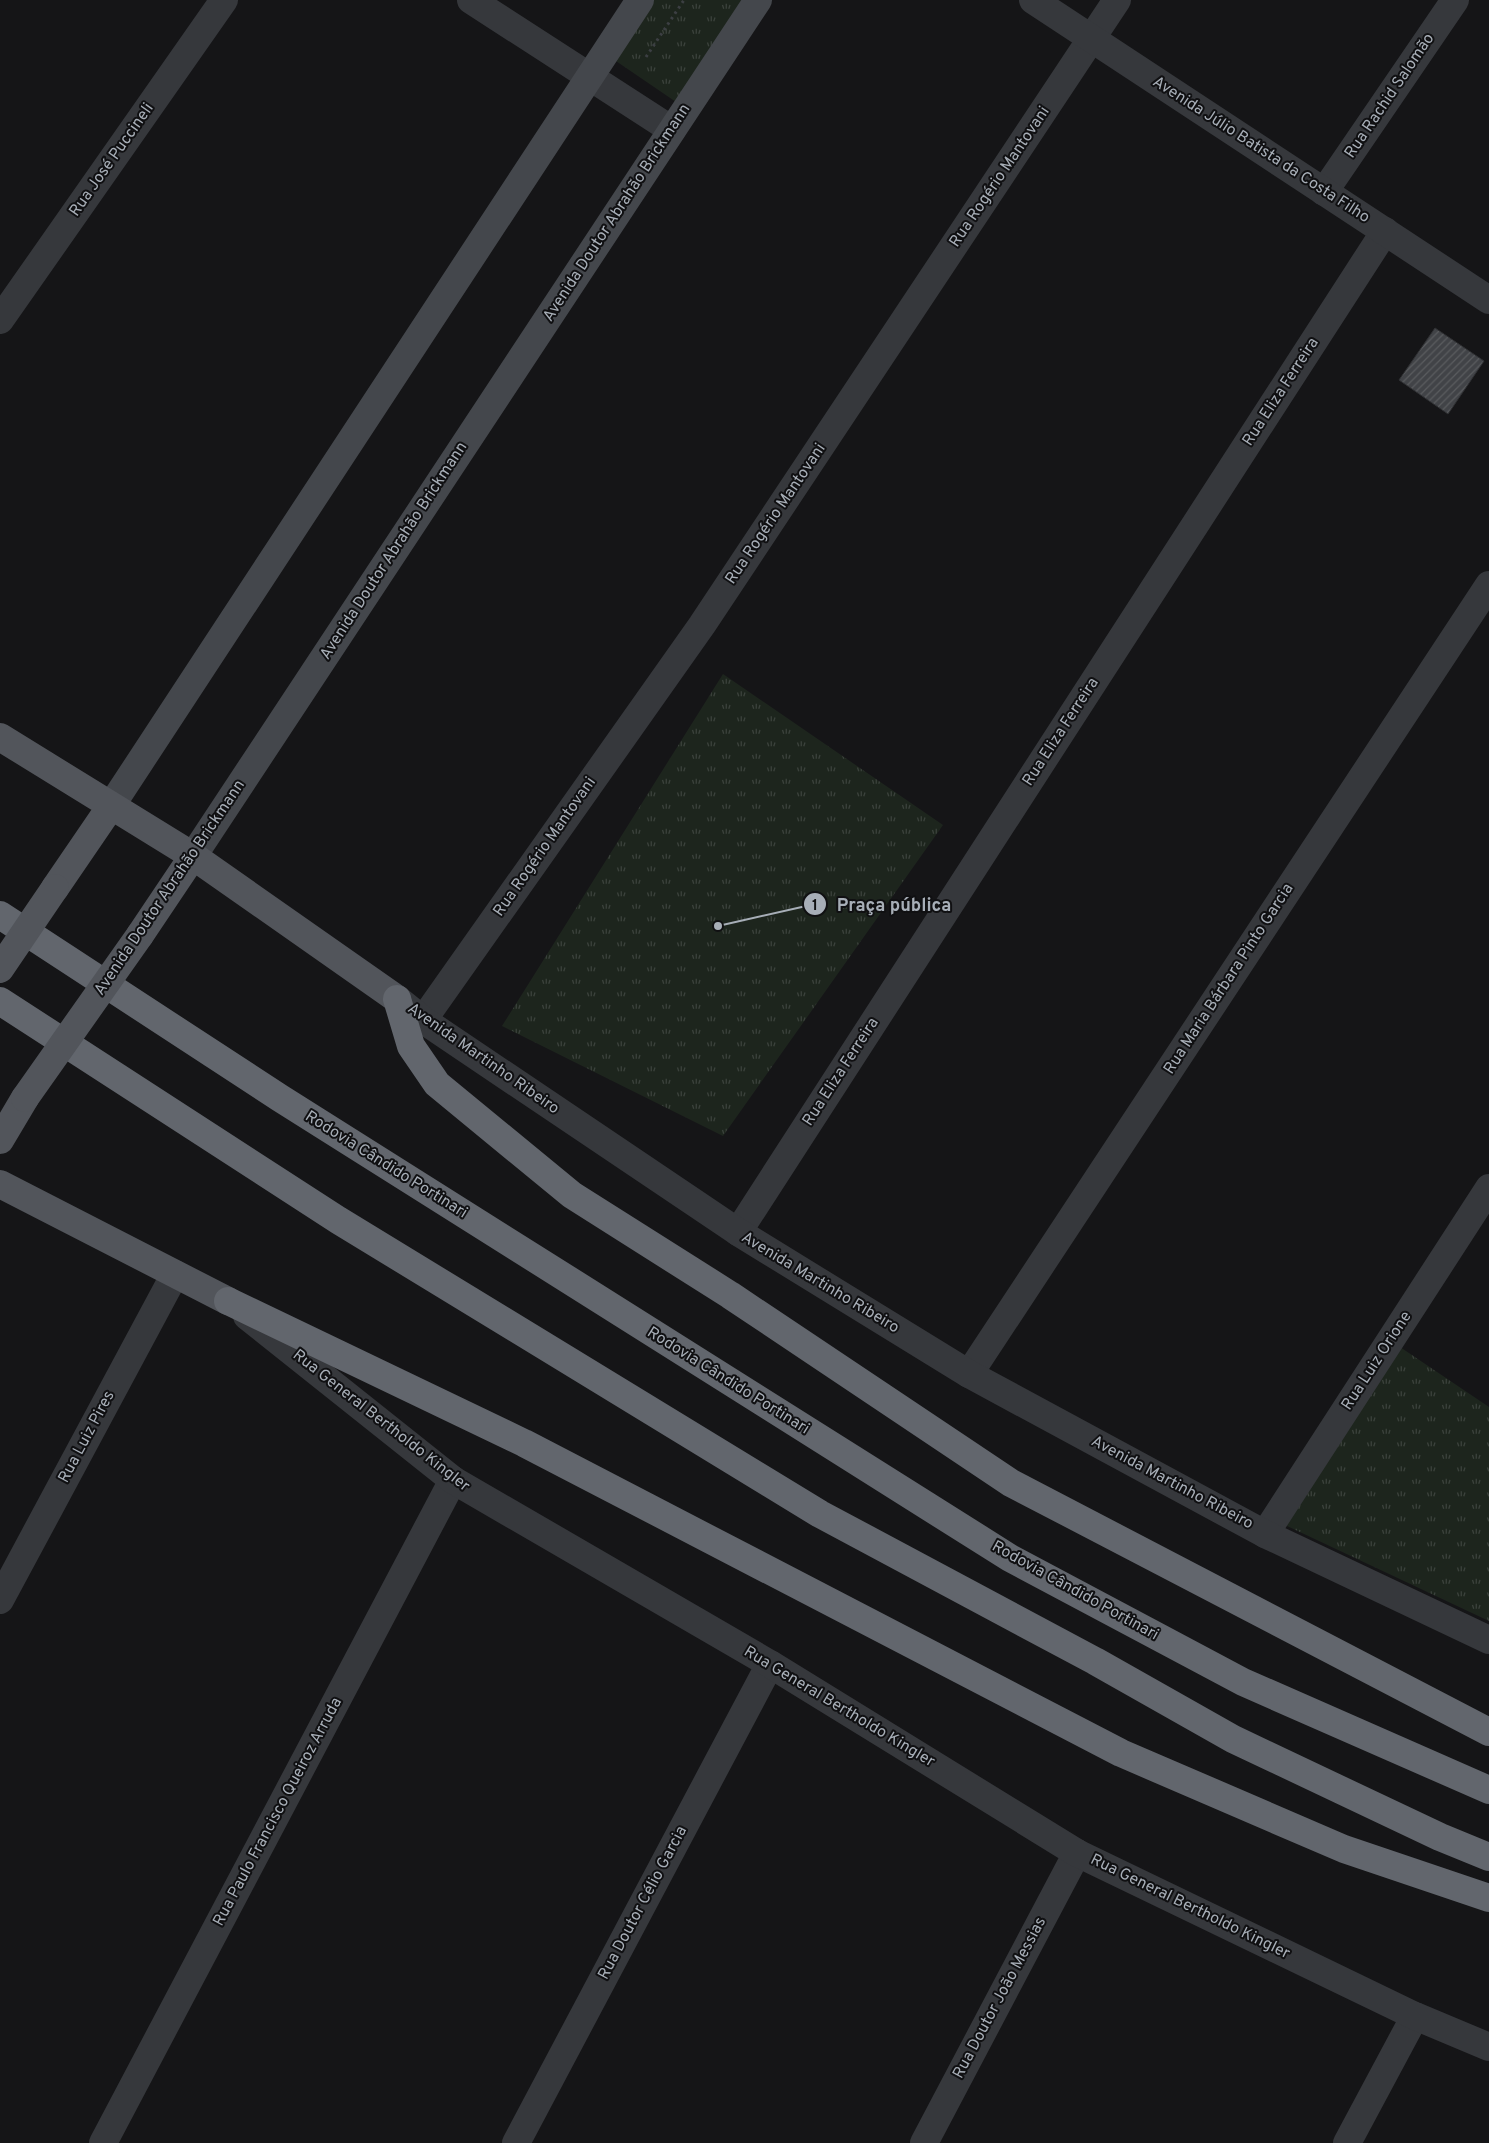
<svg xmlns="http://www.w3.org/2000/svg" width="1489" height="2143" viewBox="0 0 1489 2143" font-family="Overpass,sans-serif">
	<style>
		.park { fill: url(#park-tufts) }
		.building { fill: url(#building-hatch); stroke: #2f3033 }
		.lines { fill: none; stroke-linecap: round; stroke-linejoin: round }
		.path { stroke: #3c3f43; stroke-width: 3; stroke-dasharray: 2.5 4; stroke-linecap: butt }
		.minor { stroke: #36383c; stroke-width: 28 }
		.tertiary { stroke: #36383c; stroke-width: 28 }
		.secondary { stroke: #44474c; stroke-width: 28 }
		.primary { stroke: #52555b; stroke-width: 28 }
		.motorway { stroke: #62666d; stroke-width: 28 }
		.primary-bridge { stroke: #52555b; stroke-width: 28 }
		.labels { text-anchor: middle; dominant-baseline: central; stroke-width: 4; stroke-linejoin: round; paint-order: stroke }
		.street-label { font-size: 16px; fill: #a7aeb7; stroke: #101012 }
		.leader { fill: none; stroke: #a7aeb7; stroke-width: 2 }
		.callout-dot { fill: #a7aeb7; stroke: #101012; stroke-width: 2 }
		.mark-label { font-size: 15px; text-anchor: middle; font-weight: bold; fill: #111 }
		.callout-label { font-size: 18px; text-anchor: middle; font-weight: bold; fill: #a7aeb7; stroke: #101012; stroke-width: 4; stroke-linejoin: round; paint-order: stroke }
	</style>
	<defs>
		<pattern id="park-tufts" width="24" height="20" patternUnits="userSpaceOnUse" patternTransform="scale(1.25)"><rect width="24" height="20" fill="#1d251d"/><path d="M3 7l-1-3M5 7V3M7 7l1-3M15 17l-1-3M17 17v-4M19 17l1-3" fill="none" stroke="#3b423c"/></pattern>
		<pattern id="building-hatch" width="6" height="6" patternUnits="userSpaceOnUse" patternTransform="scale(1.25)"><rect width="6" height="6" fill="#414347"/><path d="M-1 1l2-2M0 6l6-6M5 7l2-2" fill="none" stroke="#5a5c5f"/></pattern>
	</defs>
	<rect width="100%" height="100%" fill="#151517"/>
	<path class="park" d="M653 0H749L679 104 613 59Z
		M723 674 943 825 723 1136 502 1026Z
		M1400 1347 1489 1407V1621L1285 1525Z"/>
	<path class="building" d="M1435 328 1484 361 1448 414 1399 380Z"/>
	<g class="lines">
		<path class="path" d="M646 57 684 0"/>
		<path class="minor" d="M1324 192 1455 0
			M0 320 224 0
			M423 1020 702 625 1117 0
			M738 1232 1385 231
			M969 1374 1489 585
			M1265 1534 1489 1188
			M0 1600 175 1274
			M103 2143 453 1480
			M516 2143 770 1664
			M924 2143 1077 1853
			M1347 2143 1415 2016"/>
		<path class="tertiary" d="M471 0 672 130
			M1033 0 1489 300
			M397 999 423 1020 738 1232 969 1374 1265 1534 1489 1640
			M247 1316 453 1480 770 1664 1077 1853 1415 2016 1489 2047"/>
		<path class="secondary" d="M111 806 640 0
			M193 856 758 0"/>
		<path class="primary" d="M0 737 193 856 397 999
			M55 888 111 806
			M140 935 193 856
			M0 1140 25 1098
			M0 1184 228 1301"/>
		<path class="motorway" d="M0 915 280 1098 1010 1558 1243 1682 1489 1790
			M397 999 411 1046 437 1084 572 1195 730 1295 1011 1483 1489 1732
			M0 1001 338 1220 820 1514 1095 1661 1233 1739 1440 1837 1489 1857
			M228 1301 524 1443 1121 1753 1344 1849 1489 1898"/>
		<path class="primary-bridge" d="M0 969 55 888
			M25 1098 140 935"/>
	</g>
	<g class="labels">
		<g class="street-label">
			<text transform="translate(1390 96) rotate(-56)">Rua Rachid Salomão</text>
			<text transform="translate(1261 150) rotate(33)">Avenida Júlio Batista da Costa Filho</text>
			<text transform="translate(112 160) rotate(-55)">Rua José Puccineli</text>
			<text transform="translate(1000 177) rotate(-56)">Rua Rogério Mantovani</text>
			<text transform="translate(617 213) rotate(-57)">Avenida Doutor Abrahão Brickmann</text>
			<text transform="translate(1281 392) rotate(-57)">Rua Eliza Ferreira</text>
			<text transform="translate(776 514) rotate(-56)">Rua Rogério Mantovani</text>
			<text transform="translate(394 551) rotate(-57)">Avenida Doutor Abrahão Brickmann</text>
			<text transform="translate(1061 732) rotate(-57)">Rua Eliza Ferreira</text>
			<text transform="translate(545 847) rotate(-55)">Rua Rogério Mantovani</text>
			<text transform="translate(170 888) rotate(-56)">Avenida Doutor Abrahão Brickmann</text>
			<text transform="translate(1229 979) rotate(-57)">Rua Maria Bárbara Pinto Garcia</text>
			<text transform="translate(483 1059) rotate(35)">Avenida Martinho Ribeiro</text>
			<text transform="translate(841 1072) rotate(-57)">Rua Eliza Ferreira</text>
			<text transform="translate(386 1165) rotate(32)">Rodovia Cândido Portinari</text>
			<text transform="translate(820 1283) rotate(31)">Avenida Martinho Ribeiro</text>
			<text transform="translate(1377 1361) rotate(-57)">Rua Luiz Orione</text>
			<text transform="translate(728 1381) rotate(32)">Rodovia Cândido Portinari</text>
			<text transform="translate(381 1421) rotate(38)">Rua General Bertholdo Kingler</text>
			<text transform="translate(87 1437) rotate(-62)">Rua Luiz Pires</text>
			<text transform="translate(1172 1483) rotate(28)">Avenida Martinho Ribeiro</text>
			<text transform="translate(1075 1591) rotate(29)">Rodovia Cândido Portinari</text>
			<text transform="translate(839 1707) rotate(31)">Rua General Bertholdo Kingler</text>
			<text transform="translate(278 1812) rotate(-62)">Rua Paulo Francisco Queiroz Arruda</text>
			<text transform="translate(643 1903) rotate(-62)">Rua Doutor Célio Garcia</text>
			<text transform="translate(1190 1907) rotate(26)">Rua General Bertholdo Kingler</text>
			<text transform="translate(1000 1998) rotate(-62)">Rua Doutor João Messias</text>
		</g>
	</g>
	<path class="leader" d="M718 926L815 904"/>
	<g class="callout-dot">
		<circle cx="718" cy="926" r="5"/>
		<circle cx="815" cy="904" r="12"/>
	</g>
	<g class="mark-label">
		<text x="815" y="910">1</text>
	</g>
	<g class="callout-label">
		<text x="894" y="911">Praça pública</text>
	</g>
</svg>
